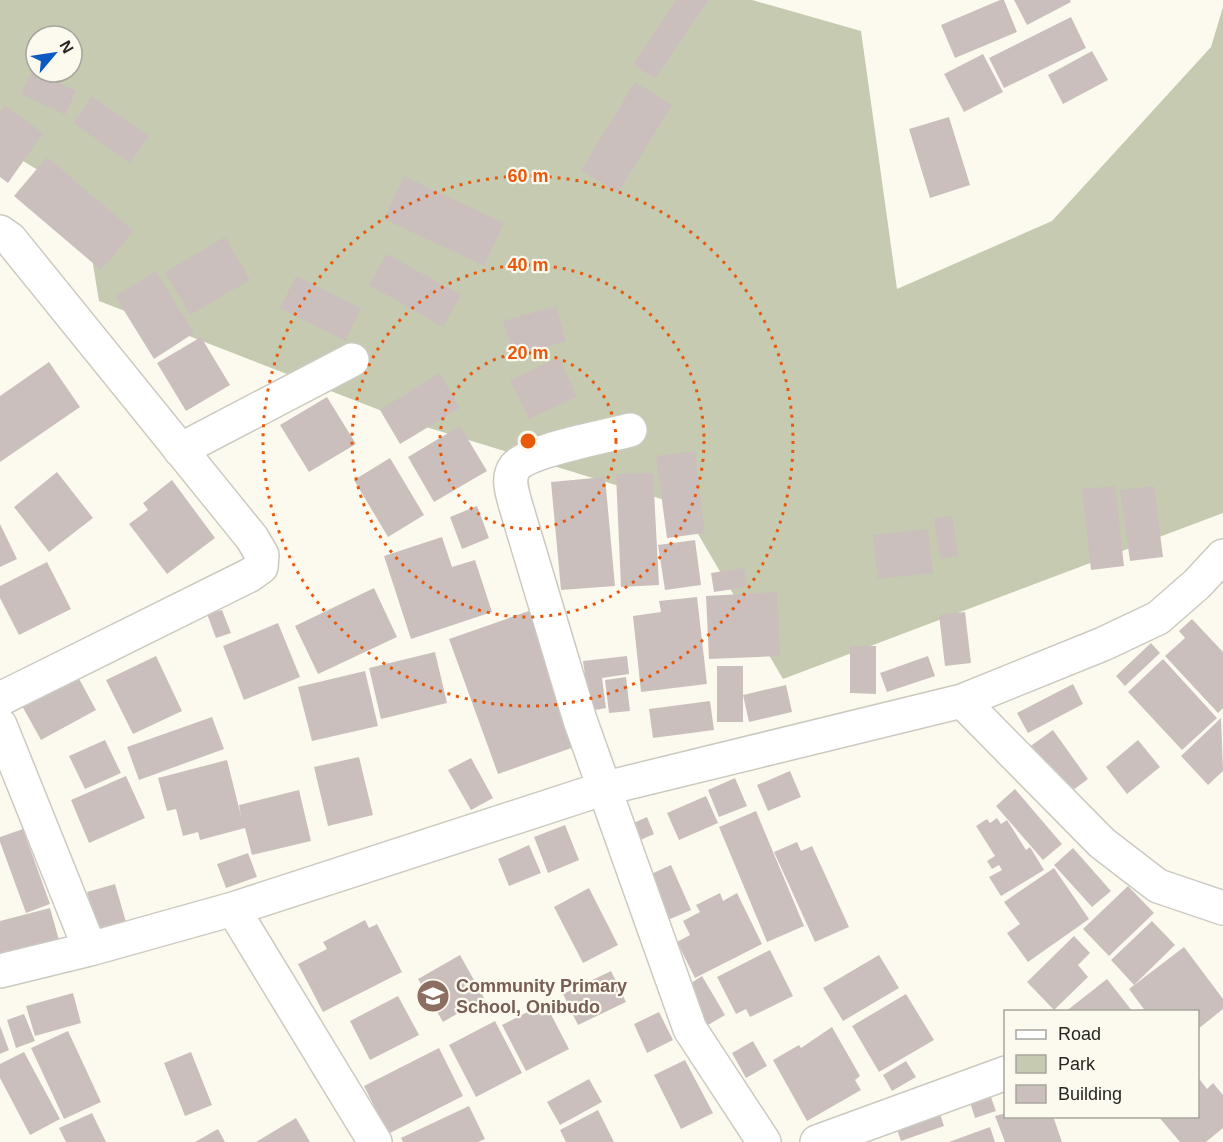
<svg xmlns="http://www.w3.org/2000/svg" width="1223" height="1142" viewBox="0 0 1223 1142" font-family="Helvetica,sans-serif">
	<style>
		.green { fill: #c6cab0; fill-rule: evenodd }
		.building { fill: #cbbfbd }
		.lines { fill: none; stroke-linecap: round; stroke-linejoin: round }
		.street-casing { stroke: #cccac0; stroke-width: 36 }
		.street { stroke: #fff; stroke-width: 33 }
		.ring { fill: none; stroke: #e8590c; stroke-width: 3; stroke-dasharray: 3 6 }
		.labels { text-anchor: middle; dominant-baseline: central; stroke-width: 4.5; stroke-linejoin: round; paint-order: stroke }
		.education-label { font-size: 18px; font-weight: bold; fill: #785e54; stroke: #fcfaef; text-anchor: start }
		.centre { fill: #e8590c; stroke: #fcfaef; stroke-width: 3 }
		.ring-label { font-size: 18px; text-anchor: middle; font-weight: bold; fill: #e8590c; stroke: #fcfaef; stroke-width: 4.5; stroke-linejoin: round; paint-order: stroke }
	</style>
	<rect width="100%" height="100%" fill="#fcfaef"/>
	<path class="green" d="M0 0H752L861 31 897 289 1052 221 1211 47 1223 7V513L783 679 681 505 413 423 99 301 82 197 0 147ZM36 36H72V72H36Z"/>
	<path class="building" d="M676 0H709L655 79 633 64Z
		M1000 0H1004L1017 32 955 58 941 25Z
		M1014 0H1070L1071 2 1027 25Z
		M1071 17 1086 48 1004 88 989 58Z
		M1092 51 1108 80 1063 104 1048 75Z
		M983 54 1003 92 964 112 944 74Z
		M32 70 76 91 65 115 21 94Z
		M635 82 672 105 618 193 581 170Z
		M92 96 149 136 130 163 73 123Z
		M5 105 43 133 8 183 0 177V112Z
		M949 117 970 185 930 198 909 129Z
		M47 157 134 231 101 270 14 196Z
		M404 176 504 223 484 266 384 219Z
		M225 237 250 280 190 315 165 272Z
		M387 254 461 295 443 327 369 285Z
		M156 271 194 333 154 359 115 296Z
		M296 276 361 308 345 341 280 308Z
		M556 306 566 341 514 356 503 321Z
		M201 337 230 385 186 411 157 363Z
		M559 357 577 397 529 419 510 380Z
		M49 362 80 407 0 462V396Z
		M439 373 460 408 400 444 380 410Z
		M327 397 356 444 309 472 280 425Z
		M460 426 487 471 434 502 408 457Z
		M695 451 705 533 667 538 656 456Z
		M390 458 424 515 388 537 354 480Z
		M57 472 93 518 49 552 14 507Z
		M653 473 659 585 621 587 616 474Z
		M605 477 615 586 561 590 551 482Z
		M172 480 215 538 167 574 129 524 148 510 143 503Z
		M1115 486 1124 566 1091 570 1082 489Z
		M1154 486 1163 557 1130 561 1120 490Z
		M477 506 489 538 462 549 450 517Z
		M952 516 958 556 940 559 934 518Z
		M0 524 17 559 0 567Z
		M928 529 933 573 878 579 873 535Z
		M442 537 452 567 475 560 492 612 411 639 384 556Z
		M695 540 701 585 665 590 658 545Z
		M47 562 71 609 19 635 0 598V586Z
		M744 568 747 587 714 592 711 573Z
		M374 588 397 637 318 674 295 626Z
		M777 592 780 656 709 659 706 596Z
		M697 597 707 684 641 692 633 616 661 612 659 601Z
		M222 610 231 633 216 638 207 614Z
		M529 611 577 746 498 774 449 639Z
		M965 612 971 663 945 666 939 615Z
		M1192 619 1223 652V708L1218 713 1165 656 1185 638 1179 631Z
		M278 623 300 677 244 700 223 646Z
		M1151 643 1160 653 1125 686 1116 676Z
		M850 646H876V694L850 693Z
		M435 652 447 703 381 719 369 668Z
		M156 656 182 711 133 734 106 680Z
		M627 656 629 674 602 678 606 708 590 711 583 661Z
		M928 656 935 676 887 692 880 673Z
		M1163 659 1217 718 1182 750 1128 692Z
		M717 666H743V722H717Z
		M365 671 378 726 312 741 298 687Z
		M77 675 96 710 41 740 21 704Z
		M626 677 630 711 609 713 605 680Z
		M1073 684 1083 704 1028 733 1017 713Z
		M786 685 792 712 749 722 743 695Z
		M710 701 714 730 653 738 649 709Z
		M212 717 224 749 139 780 127 747Z
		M1221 718 1223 771 1208 785 1181 756Z
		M1053 730 1088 779 1061 799 1025 750Z
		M105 740 121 773 85 789 69 756Z
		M1138 740 1160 767 1127 794 1106 767Z
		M359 757 373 815 328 826 314 767Z
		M471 758 493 798 471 810 448 770Z
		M227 760 241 816 239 805 299 790 311 841 252 855 245 828 200 840 198 832 183 836 176 809 167 811 158 778Z
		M790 771 801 797 768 811 757 785Z
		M126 776 145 818 89 843 71 800Z
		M735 778 747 806 719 817 708 790Z
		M1015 789 1062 844 1043 860 996 806Z
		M706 796 718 823 679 840 667 813Z
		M756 811 804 926 767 942 719 827Z
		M647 817 654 834 636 842 629 825Z
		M997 818 1001 824 1007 820 1026 850 1030 847 1044 870 1001 896 989 877 1002 870 999 865 992 869 987 861 995 856 976 826 987 819 990 823Z
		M565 825 579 860 548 873 534 837Z
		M23 829 50 904 26 913 0 842V837Z
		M797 842 801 851 812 846 849 927 815 942 774 852Z
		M529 845 541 873 509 886 498 859Z
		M1073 848 1111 891 1092 907 1054 865Z
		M248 853 257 877 226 888 217 864Z
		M671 865 691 910 668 920 649 875Z
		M1054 868 1089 919 1028 962 1007 933 1020 924 1004 902Z
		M115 884 126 922 98 930 87 892Z
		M1128 886 1154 913 1109 956 1083 929Z
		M589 888 618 945 583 963 554 907Z
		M720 893 723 901 737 893 762 944 695 978 677 942 690 935 683 921 700 912 696 905Z
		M50 908 59 940 0 956V921Z
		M365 920 369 928 377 924 402 972 323 1012 298 964 327 949 323 942Z
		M1152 921 1175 945 1134 985 1111 960Z
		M1074 936 1090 953 1078 965 1088 977 1054 1010 1027 982Z
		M1184 947 1223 999V1009L1198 1029V1012H1146L1129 989Z
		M770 950 793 996 750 1017 746 1009 736 1014 717 977Z
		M460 955 484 998 443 1022 418 979Z
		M879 955 899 988 843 1021 823 988Z
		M611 971 626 1002 578 1025 563 994Z
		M702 976 725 1015 708 1025 685 987Z
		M1107 979 1133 1012H1065Z
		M73 993 81 1023 35 1036 26 1006Z
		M906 994 934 1040 879 1072 852 1026Z
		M398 996 419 1035 370 1060 350 1021Z
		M545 1003 569 1049 526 1071 502 1025Z
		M659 1012 673 1040 647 1053 634 1024Z
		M24 1014 35 1041 16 1048 7 1020Z
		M495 1021 522 1073 476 1097 449 1045Z
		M0 1026 9 1050 0 1054Z
		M832 1027 860 1076 855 1080 861 1090 807 1121 773 1060 799 1045 801 1048Z
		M68 1031 101 1102 64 1119 31 1048Z
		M753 1041 767 1066 746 1078 732 1053Z
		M439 1048 463 1096 388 1134 364 1086Z
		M24 1052 60 1119 30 1135 0 1078V1064Z
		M191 1052 212 1105 185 1116 164 1063Z
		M685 1060 713 1113 681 1129 654 1075Z
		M906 1061 916 1077 892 1091 883 1075Z
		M1198 1077 1207 1089 1213 1083 1223 1095V1128L1206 1142H1180L1158 1116H1198Z
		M589 1079 602 1102 560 1125 547 1102Z
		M988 1089 996 1111 975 1118 968 1096Z
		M937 1105 944 1126 901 1141 894 1121Z
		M469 1106 485 1139 478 1142H403L401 1138Z
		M598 1110 614 1142H566L560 1130Z
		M92 1113 106 1142H66L59 1128Z
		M1006 1113V1116H1053L1062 1142H1005L995 1116Z
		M296 1118 310 1142H256Z
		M990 1127 995 1142H949Z
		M218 1129 225 1142H195Z"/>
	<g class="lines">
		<defs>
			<path id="street" d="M0 232 10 239 252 538 262 555 261 567 250 575 0 699
				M630 430C605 437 529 450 515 467 507 478 512 491 515 503L580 720 690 1029 764 1142
				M180 450 352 360
				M962 701 1102 843 1158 886 1223 908
				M0 725 90 949
				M233 909 375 1142
				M0 971 90 949 233 909 602 789 962 701 1103 644 1158 618 1197 584 1223 556
				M817 1142 1006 1073"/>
		</defs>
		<use href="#street" class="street-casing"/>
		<use href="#street" class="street"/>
	</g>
	<g class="ring">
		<circle cx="528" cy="441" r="88"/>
		<circle cx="528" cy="441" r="176"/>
		<circle cx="528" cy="441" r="265"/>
	</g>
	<defs>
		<symbol id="school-disc" viewBox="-11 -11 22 22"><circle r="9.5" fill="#8d6e63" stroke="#fcfaef"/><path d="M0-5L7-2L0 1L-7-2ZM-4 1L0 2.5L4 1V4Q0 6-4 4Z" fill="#fff"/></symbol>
	</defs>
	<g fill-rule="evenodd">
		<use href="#school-disc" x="414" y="977" width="38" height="38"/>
	</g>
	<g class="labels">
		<g class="education-label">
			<text x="456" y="986">Community Primary<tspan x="456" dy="21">School, Onibudo</tspan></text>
		</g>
	</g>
	<circle cx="528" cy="441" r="9" class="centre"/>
	<g class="ring-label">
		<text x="528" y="182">60 m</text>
		<text x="528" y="271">40 m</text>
		<text x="528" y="359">20 m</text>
	</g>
	<rect x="1004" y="1010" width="195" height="108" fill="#fcfaef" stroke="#a7a59d" stroke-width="1.5"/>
	<rect x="1016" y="1030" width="30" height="9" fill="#ffffff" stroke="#a7a59d" stroke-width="1.5"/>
	<text x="1058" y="1040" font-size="18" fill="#272622">Road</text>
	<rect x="1016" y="1055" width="30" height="18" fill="#c6cab0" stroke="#a7a59d" stroke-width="1.5"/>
	<text x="1058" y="1070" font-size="18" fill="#272622">Park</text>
	<rect x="1016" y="1085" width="30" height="18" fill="#cbbfbd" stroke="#a7a59d" stroke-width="1.5"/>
	<text x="1058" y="1100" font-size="18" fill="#272622">Building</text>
	<g transform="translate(54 54) rotate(61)"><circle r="28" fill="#fcfaef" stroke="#a7a59d" stroke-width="1.5"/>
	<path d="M0-4.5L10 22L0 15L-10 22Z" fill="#0c59c3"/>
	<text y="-9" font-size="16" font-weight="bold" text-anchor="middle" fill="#272622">N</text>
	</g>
</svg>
